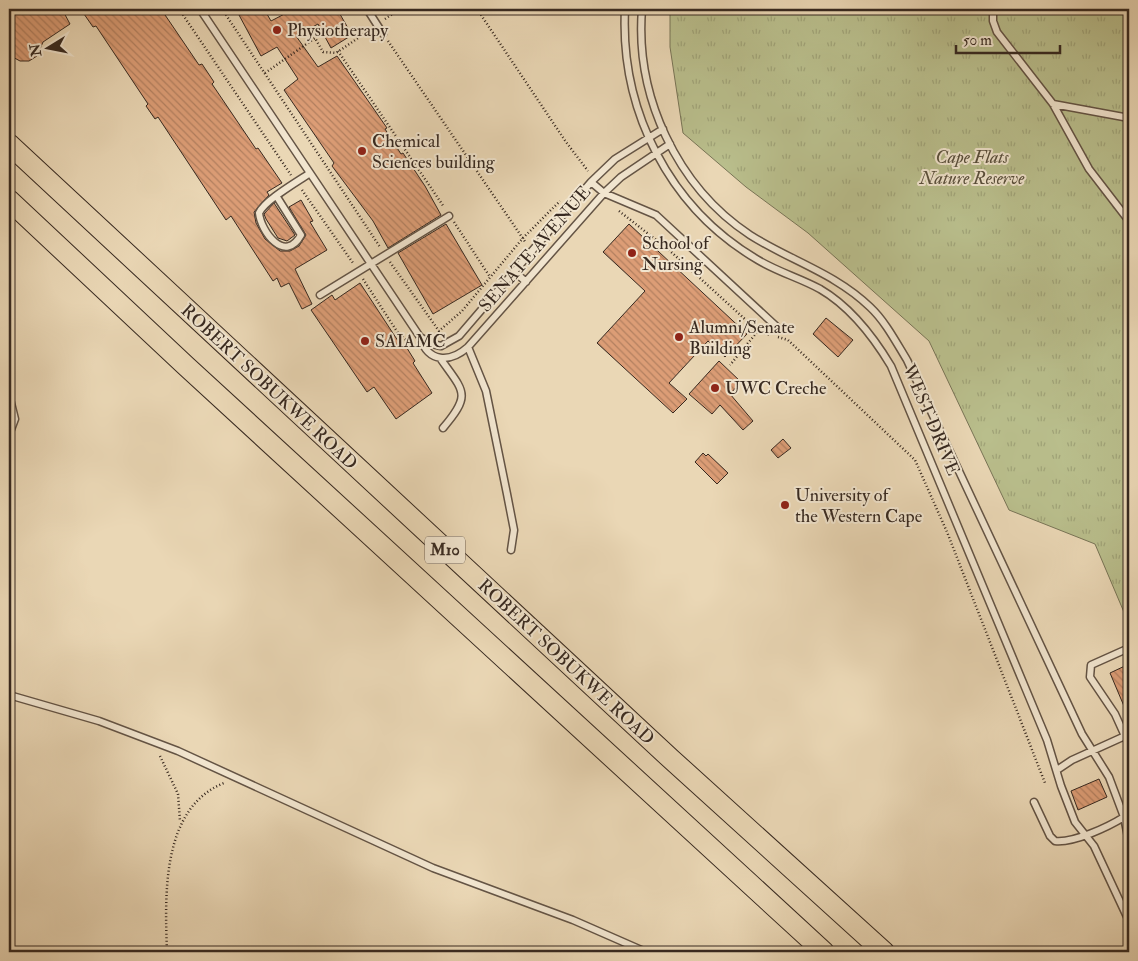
<svg xmlns="http://www.w3.org/2000/svg" width="1138" height="961" viewBox="0 0 1138 961" font-family="'IM FELL Double Pica',serif">
	<style>
		.park { fill: url(#park-tufts); stroke: #787456 }
		.building { fill: url(#building-back-hatch); stroke: #372920 }
		.lines { fill: none; stroke-linecap: round; stroke-linejoin: round }
		.lane-casing { stroke: #645445; stroke-width: 9 }
		.primary-casing { stroke: #372920; stroke-width: 22 }
		.path { stroke: #372920; stroke-width: 2.5; stroke-dasharray: 1 2.5; stroke-linecap: butt }
		.lane { stroke: #f1e5cf; stroke-width: 6 }
		.primary { stroke: #ead7b5; stroke-width: 20 }
		.poi-dot { fill: #8f2418; stroke: #f1e5cf; stroke-width: 2 }
		.labels { text-anchor: middle; dominant-baseline: central; stroke-width: 4; stroke-linejoin: round; paint-order: stroke }
		.shield { fill: #f1e5cf; stroke: #6f6154; stroke-width: 1 }
		.shield-label { font-size: 16px; font-weight: bold; fill: #372920 }
		.poi-label { font-size: 18px; fill: #372920; stroke: #f1e5cf; text-anchor: start }
		.park-label { font-size: 18px; font-style: italic; fill: #584e3b; stroke: #f1e5cf }
		.street-label { font-size: 18px; fill: #372920; stroke: #f1e5cf }
	</style>
	<defs>
		<pattern id="park-tufts" width="24" height="20" patternUnits="userSpaceOnUse" patternTransform="scale(1.25)"><rect width="24" height="20" fill="#b9be8c"/><path d="M3 7l-1-3M5 7V3M7 7l1-3M15 17l-1-3M17 17v-4M19 17l1-3" fill="none" stroke="#a0a378"/></pattern>
		<pattern id="building-back-hatch" width="6" height="6" patternUnits="userSpaceOnUse" patternTransform="scale(1.25)"><rect width="6" height="6" fill="#dc9d76"/><path d="M-1 5l2 2M0 0l6 6M5-1l2 2" fill="none" stroke="#b38060"/></pattern>
	</defs>
	<rect width="100%" height="100%" fill="#ead7b5"/>
	<filter id="stains"><feTurbulence type="fractalNoise" baseFrequency=".004" numOctaves="4"/><feColorMatrix values="0 0 0 0 .2 0 0 0 0 .09 0 0 0 0 .02 0 0 0 .5 -.17"/></filter>
	<radialGradient id="worn" r=".72"><stop offset=".6" stop-color="#630" stop-opacity="0"/><stop offset="1" stop-color="#630" stop-opacity=".3"/></radialGradient>
	<path class="park" d="M670 9H1129V624L1095 544 1009 510 929 341 808 233 746 187 683 133 670 47Z"/>
	<path class="building" d="M9 9H62L70 24 43 42 37 56 29 61H20L9 55Z
		M93 9H161L199 65 202 64 214 82 212 84 256 149 258 148 282 183 267 192 269 195 254 212 256 223 265 239 280 251H290L299 246 306 235 289 207 301 200 313 221 310 222 327 250 295 269 312 304 302 309 289 283 281 287 277 278 273 281 231 216 226 220 158 117 155 119 146 106 148 104 96 26 93 27 84 14Z
		M250 9H264L271 21 294 9H337L352 35 331 48 318 24 296 36 318 67 337 56 387 128 385 129 401 154 403 153 425 186 441 215 388 248 373 221 332 166 334 163 284 90 298 79 277 47 261 56 239 15Z
		M274 203 295 235 287 241 278 238 266 219 264 214Z
		M446 224 482 285 433 314 398 253Z
		M629 224 747 334 725 357 708 341 669 383 687 399 673 413 597 343 645 291 603 252Z
		M360 283 402 347 405 345 415 361 413 363 432 393 396 419 374 387 367 392 311 310 332 295 335 300Z
		M826 318 853 340 838 357 813 334Z
		M719 361 741 382 730 394 753 421 743 430 720 405 712 414 689 394Z
		M783 439 791 448 778 458 771 450Z
		M703 453 706 456 708 454 728 473 717 484 695 462Z
		M1129 664V718L1110 673Z
		M1099 779 1107 797 1078 810 1071 791Z"/>
	<g class="lines">
		<defs>
			<path id="lane" d="M200 9 420 337C428 363 450 363 468 347L604 193 621 177 670 144
				M367 9 383 34
				M625 9C620 110 669 208 758 260 778 272 800 278 820 289 851 307 873 336 891 366L1047 740 1061 786 1075 822 1094 846 1129 921
				M642 9C635 95 676 186 750 235 789 260 835 273 870 307 885 321 896 342 907 360L1082 734 1109 777 1124 817 1129 842
				M993 9V21L997 32 1053 104 1089 169 1129 221
				M1053 104 1129 118
				M591 182 604 193 656 215 777 327
				M277 197 301 235C285 264 261 232 259 213 265 200 297 182 310 173
				M514 271 526 282
				M320 295 449 216
				M420 337 432 344 441 346 459 336 591 182 615 159 663 129
				M468 347 486 391 507 494 514 530 511 550
				M440 358C464 392 472 394 443 428
				M9 395 15 419 9 418
				M9 435 15 419
				M1129 648 1091 665 1090 677 1115 714 1129 745
				M9 695 99 721 178 751 433 868 573 920 646 952
				M1057 770 1072 760 1125 736
				M1034 802 1050 836 1055 841C1074 843 1108 827 1124 817"/>
			<path id="primary" d="M9 144 671 759 884 952
				M9 200 186 366 824 952"/>
		</defs>
		<use href="#lane" class="lane-casing"/>
		<use href="#primary" class="primary-casing"/>
		<path class="path" d="M179 9 291 175
			M222 9 380 247
			M477 9 566 142 588 171
			M385 19 400 9
			M388 41 526 243
			M338 51 444 207
			M265 73 315 38 323 52 336 53 370 30
			M302 190 353 263
			M619 211 669 250 758 331 730 365
			M454 222 490 277
			M390 262 439 331 462 311 523 238 560 201
			M363 279 398 333 413 346
			M758 331 770 335
			M778 337 788 340 915 460 947 532 1045 783
			M160 756 178 794 180 821
			M167 952C165 896 161 808 224 783"/>
		<use href="#lane" class="lane"/>
		<use href="#primary" class="primary"/>
	</g>
	<g class="poi-dot">
		<circle cx="277" cy="30" r="5"/>
		<circle cx="362" cy="151" r="5"/>
		<circle cx="632" cy="253" r="5"/>
		<circle cx="679" cy="337" r="5"/>
		<circle cx="365" cy="341" r="5"/>
		<circle cx="715" cy="388" r="5"/>
		<circle cx="785" cy="505" r="5"/>
	</g>
	<g class="labels">
		<rect class="shield" x="425" y="536.5" width="40" height="27" rx="4"/>
		<g class="shield-label">
			<text x="445" y="550">M10</text>
		</g>
		<g class="poi-label">
			<text x="287" y="30">Physiotherapy</text>
			<text x="372" y="141">Chemical<tspan x="372" dy="21">Sciences building</tspan></text>
			<text x="642" y="243">School of<tspan x="642" dy="21">Nursing</tspan></text>
			<text x="689" y="327">Alumni/Senate<tspan x="689" dy="21">Building</tspan></text>
			<text x="375" y="341">SAIAMC</text>
			<text x="725" y="388">UWC Creche</text>
			<text x="795" y="495">University of<tspan x="795" dy="21">the Western Cape</tspan></text>
		</g>
		<g class="park-label">
			<text x="972" y="157">Cape Flats<tspan x="972" dy="21">Nature Reserve</tspan></text>
		</g>
		<g class="street-label">
			<text transform="translate(535 249) rotate(-49)">SENATE AVENUE</text>
			<text transform="translate(269 387) rotate(43)">ROBERT SOBUKWE ROAD</text>
			<text transform="translate(931 420) rotate(67)">WEST DRIVE</text>
			<text transform="translate(566 662) rotate(43)">ROBERT SOBUKWE ROAD</text>
		</g>
	</g>
	<rect width="1138" height="961" fill="none" stroke="#ead7b5" stroke-width="30"/>
	<rect x="10" y="10" width="1118" height="941" fill="none" stroke="#372920" stroke-width="2.5"/>
	<rect x="15" y="15" width="1108" height="931" fill="none" stroke="#372920"/>
	<g transform="translate(48 48) rotate(260)" stroke="#f1e5cf" stroke-width="4" paint-order="stroke">
	<path d="M0-4L9 19L0 12L-9 19Z" fill="#372920"/>
	<text y="-8" font-size="14" font-weight="bold" text-anchor="middle" fill="#372920">N</text>
	</g>
	<path d="M956 45v8h104v-8" fill="none" stroke="#372920" stroke-width="2.5"/>
	<text x="963" y="45" font-size="15" fill="#372920" stroke="#f1e5cf" stroke-width="4" paint-order="stroke">50 m</text>
	<rect width="100%" height="100%" filter="url(#stains)"/>
	<rect width="100%" height="100%" fill="url(#worn)"/>
</svg>
